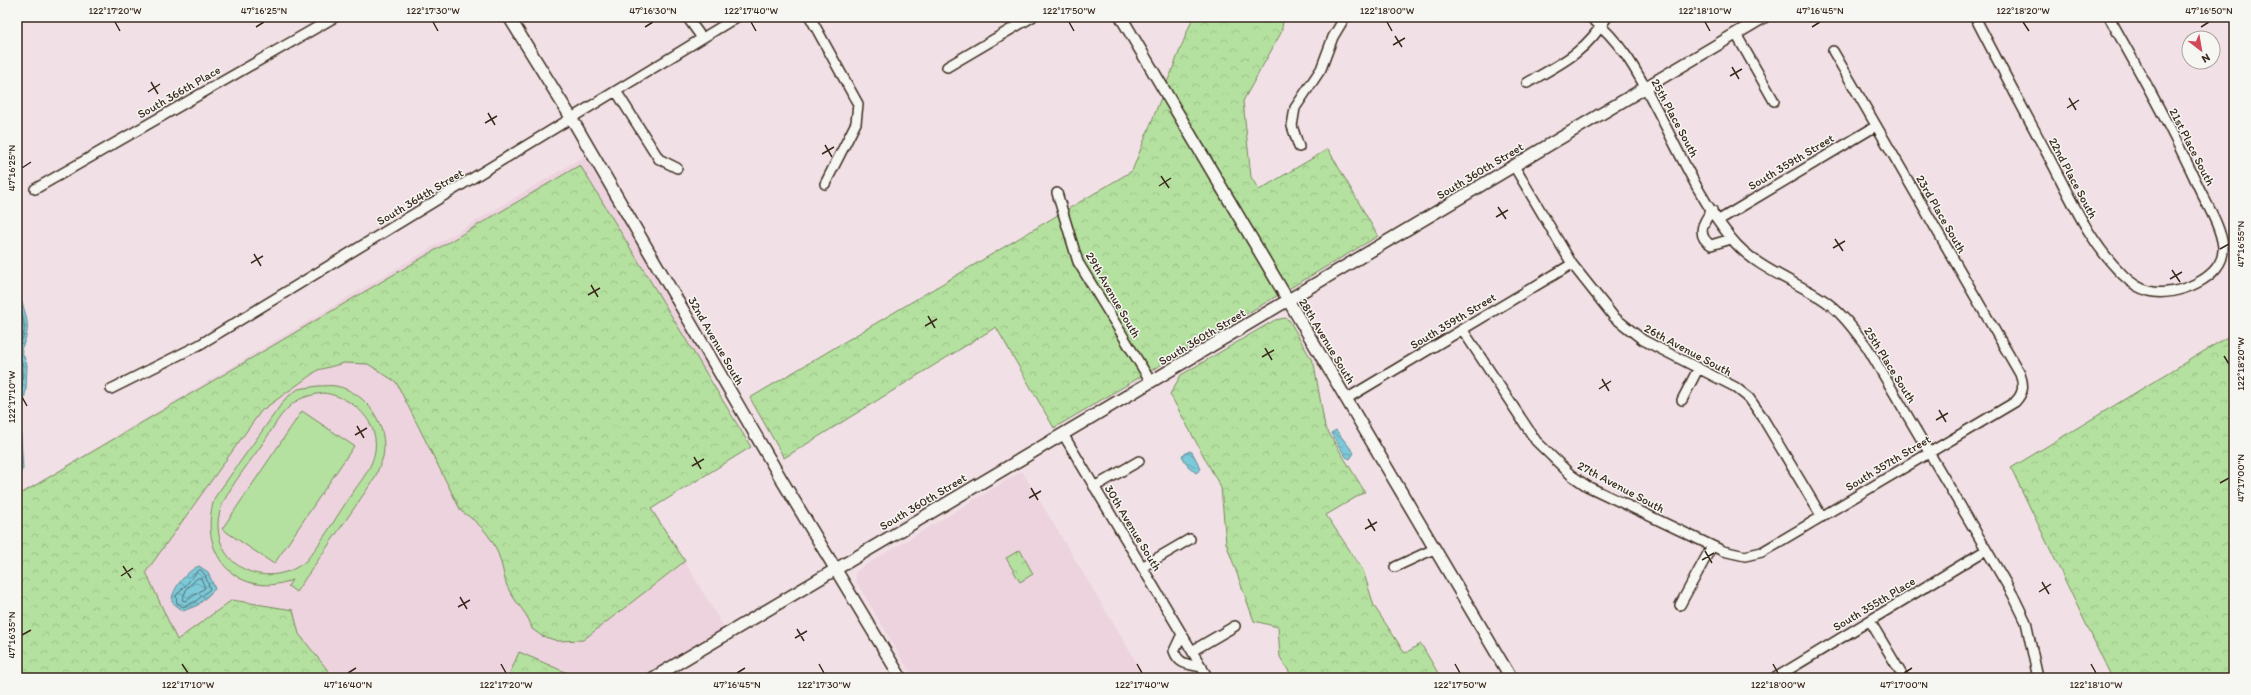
<svg xmlns="http://www.w3.org/2000/svg" width="2251" height="695" viewBox="0 0 2251 695" font-family="Itim,sans-serif">
	<style>
		.built { fill: #edd3de }
		.grass { fill: #b4e19f; stroke: #78865e; fill-rule: evenodd }
		.forest { fill: url(#forest-crowns); stroke: #78865e }
		.water { fill: url(#water-waves); stroke: #61898f }
		.lines { fill: none; stroke-linecap: round; stroke-linejoin: round }
		.shore { stroke: #556a69; stroke-width: 1 }
		.minor-casing { stroke: #3b2a1e; stroke-width: 12 }
		.tertiary-casing { stroke: #3b2a1e; stroke-width: 14 }
		.minor { stroke: #f6f6f2; stroke-width: 9 }
		.tertiary { stroke: #f6f6f2; stroke-width: 11 }
		.ticks { fill: none; stroke: #3b2a1e; stroke-width: 1.5 }
		.labels { text-anchor: middle; dominant-baseline: central; stroke-width: 3; stroke-linejoin: round; paint-order: stroke }
		.street-label { font-size: 12px; fill: #3b2a1e; stroke: #f6f6f2 }
		.neatline { fill: none; stroke: #3b2a1e; stroke-width: 1.5 }
		.ticks-label { font-size: 10px; text-anchor: middle; fill: #3b2a1e }
	</style>
	<defs>
		<pattern id="forest-crowns" width="20" height="18" patternUnits="userSpaceOnUse"><rect width="20" height="18" fill="#b4e19f"/><path d="M2 6a3 3 0 1 1 6 0M12 15a3 3 0 1 1 6 0" fill="none" stroke="#9cc188"/></pattern>
		<pattern id="water-waves" width="16" height="10" patternUnits="userSpaceOnUse"><rect width="16" height="10" fill="#7bc9da"/><path d="M0 5q4-4 8 0t8 0" fill="none" stroke="#66a3b0"/></pattern>
	</defs>
	<rect width="100%" height="100%" fill="#f1e1e6"/>
	<filter id="ink" filterUnits="userSpaceOnUse"><feTurbulence type="fractalNoise" baseFrequency=".025" numOctaves="2"/><feDisplacementMap in="SourceGraphic" scale="8" xChannelSelector="R" yChannelSelector="G"/><feConvolveMatrix kernelMatrix="1 2 1 2 8 2 1 2 1" color-interpolation-filters="sRGB"/></filter>
	<g filter="url(#ink)">
		<path class="built" d="M591 152 716 368 608 433 728 634 653 678H17V495Z
			M1022 471 1146 678H913L856 581 855 573 859 569Z"/>
		<path class="grass" d="M318 386C324 386 331 385 336 386 367 392 389 426 383 457 381 464 377 471 375 478L296 592 288 586 292 580C235 601 196 550 215 497L285 399 298 389ZM323 393C357 397 387 429 371 464 366 476 356 487 349 498 335 519 322 542 306 561 272 589 218 573 218 524 218 517 220 510 223 503 233 482 250 462 263 443 271 432 278 417 288 408 297 398 310 395 323 393Z
			M302 411 354 446 274 564 222 529Z"/>
		<path class="forest" d="M1193 17H1284L1281 33 1243 101 1251 177 1259 190 1328 149 1378 236 1054 428 996 327 784 458 750 398 1132 171Z
			M580 165 751 447 651 509 685 561 583 640 558 641 542 636 532 629C529 614 516 604 509 590 504 581 504 572 501 563 495 539 481 524 461 511L396 382 368 364 344 363 318 370 261 411 146 572 177 640 232 600 293 610 299 634 334 678H17V496Z
			M1285 318 1289 320 1314 364 1325 427 1365 492 1326 515 1363 570 1374 606 1405 653 1421 644 1441 678H1293L1280 657 1278 627 1254 621 1226 543 1221 488 1170 394 1181 375 1275 320Z
			M2234 333V678H2112L2011 468Z
			M1020 550 1033 574 1020 582 1006 558Z
			M519 652 579 678H508Z"/>
		<path class="water" d="M17 256C23 266 18 273 18 283 20 310 36 321 21 349L27 365 26 389 20 422 23 469 18 475Z
			M1336 430 1354 453 1350 459 1346 457 1331 433Z
			M1189 451 1192 452 1201 469 1196 473 1188 466 1182 456Z
			M199 566 208 572 215 589 198 605 183 611 172 602C171 589 188 570 199 566Z"/>
		<g class="lines">
			<path class="shore" d="M17 296C20 309 27 324 23 337 22 341 19 345 17 349L23 366 22 388 17 415
				M201 570 205 575 210 589 196 601 183 607 177 603 176 596 198 571Z
				M198 578H201L205 588 186 601 182 600 187 588Z"/>
			<defs>
				<path id="minor" d="M687 17 702 38
					M810 17 858 104 856 123 825 184
					M1432 17V18
					M1590 17C1620 40 1637 71 1654 104 1678 149 1699 199 1731 238 1753 266 1790 279 1819 297 1839 309 1853 328 1867 347L2013 595 2026 622 2038 678
					M1975 17C2000 66 2026 114 2052 163 2073 203 2090 243 2123 275 2130 282 2140 289 2149 291 2174 298 2226 278 2223 247 2221 228 2209 208 2200 190 2173 131 2141 74 2109 17
					M1736 34 1774 101
					M947 67 1032 17
					M1527 83C1562 63 1585 53 1607 17
					M616 91 659 159 677 168
					M1299 147 1292 126 1295 108 1321 69 1333 37 1345 17
					M1514 166 1572 264 1614 317 1643 340 1735 387 1749 398 1761 415 1822 517
					M35 189 335 17
					M1057 193 1078 262 1151 382
					M1712 210C1704 221 1695 235 1711 245L1731 239
					M1719 220 1876 126
					M1462 329 1536 441 1571 475 1587 486 1723 551 1745 556 1762 552 2015 402C2024 393 2024 385 2020 374L1833 51
					M111 389 199 345 737 17
					M1346 399 1572 264
					M1682 400 1698 369
					M1063 434 1208 678
					M1094 487 1139 461
					M1142 567 1190 539
					M1395 567 1434 549
					M1680 605 1712 546
					M1870 621 1904 678
					M1182 634 1174 651C1179 665 1188 664 1202 667
					M1192 651 1235 626
					M1775 678 1986 550"/>
				<path id="tertiary" d="M509 17 572 119 780 477 901 678
					M1121 17 1511 678
					M653 678 1764 17"/>
			</defs>
			<use href="#minor" class="minor-casing"/>
			<use href="#tertiary" class="tertiary-casing"/>
			<use href="#minor" class="minor"/>
			<use href="#tertiary" class="tertiary"/>
		</g>
	</g>
	<path class="ticks" d="M115 22 120 31M433 22 438 31M751 22 756 31M1069 22 1074 31M1387 22 1392 31M1705 22 1710 31M2023 22 2029 31M256 27 264 22M645 27 653 22M1812 27 1820 22M2201 27 2209 22M1395 36 1402 47M1393 45 1405 38M1732 67 1739 79M1730 76 1742 69M151 82 158 94M148 92 160 84M2069 98 2076 110M2067 108 2079 100M488 113 495 125M485 123 497 116M825 145 832 157M822 154 834 147M22 168 31 162M1161 176 1169 188M1159 186 1171 178M1498 207 1506 219M1496 217 1508 210M1835 239 1843 251M1833 248 1845 241M2220 249 2229 244M254 254 261 266M251 263 263 256M2172 270 2180 282M2170 279 2182 272M591 285 598 297M588 295 600 288M928 316 935 328M925 326 937 319M1265 348 1272 360M2224 356 2229 364M1262 357 1274 350M1602 379 1609 391M1599 389 1611 381M22 397 27 406M1939 410 1946 422M1936 420 1948 413M357 426 364 438M355 435 367 428M694 457 701 469M692 466 704 459M2220 483 2229 478M1031 488 1038 500M1029 498 1041 491M1368 519 1375 531M1365 529 1377 522M1705 551 1712 563M1702 560 1714 553M123 566 131 578M121 576 133 568M2042 582 2049 594M2039 592 2051 584M460 597 467 609M458 607 470 600M797 629 804 641M22 635 31 630M795 638 807 631M182 664 188 673M501 664 506 673M819 664 824 673M1137 664 1142 673M1455 664 1460 673M1773 664 1778 673M2091 664 2096 673M348 673 356 668M737 673 745 668M1904 673 1912 668"/>
	<g class="labels">
		<g class="street-label">
			<text transform="translate(179 92) rotate(-30)">South 366th Place</text>
			<text transform="translate(1675 118) rotate(62)">25th Place South</text>
			<text transform="translate(2192 147) rotate(63)">21st Place South</text>
			<text transform="translate(1791 162) rotate(-31)">South 359th Street</text>
			<text transform="translate(1480 171) rotate(-31)">South 360th Street</text>
			<text transform="translate(2073 178) rotate(62)">22nd Place South</text>
			<text transform="translate(420 197) rotate(-31)">South 364th Street</text>
			<text transform="translate(1941 214) rotate(60)">23rd Place South</text>
			<text transform="translate(1113 295) rotate(60)">29th Avenue South</text>
			<text transform="translate(1453 321) rotate(-31)">South 359th Street</text>
			<text transform="translate(1202 337) rotate(-31)">South 360th Street</text>
			<text transform="translate(716 341) rotate(60)">32nd Avenue South</text>
			<text transform="translate(1327 341) rotate(59)">28th Avenue South</text>
			<text transform="translate(1688 350) rotate(28)">26th Avenue South</text>
			<text transform="translate(1890 365) rotate(58)">25th Place South</text>
			<text transform="translate(1888 463) rotate(-31)">South 357th Street</text>
			<text transform="translate(1621 487) rotate(28)">27th Avenue South</text>
			<text transform="translate(923 502) rotate(-31)">South 360th Street</text>
			<text transform="translate(1133 528) rotate(59)">30th Avenue South</text>
			<text transform="translate(1874 604) rotate(-31)">South 355th Place</text>
		</g>
	</g>
	<rect width="2251" height="695" fill="none" stroke="#f6f6f2" stroke-width="44"/>
	<g transform="translate(2201 50) rotate(149)"><circle r="19" fill="#f6f6f2" stroke="#aba49d"/>
	<path d="M0-3L7 15L0 10L-7 15Z" fill="#d1495b"/>
	<text y="-6" font-size="11" font-weight="bold" text-anchor="middle" fill="#3b2a1e">N</text>
	</g>
	<rect x="22" y="22" width="2207" height="651" class="neatline"/>
	<g class="ticks-label">
		<text x="115" y="14">122°17'20"W</text>
		<text x="264" y="14">47°16'25"N</text>
		<text x="433" y="14">122°17'30"W</text>
		<text x="653" y="14">47°16'30"N</text>
		<text x="751" y="14">122°17'40"W</text>
		<text x="1069" y="14">122°17'50"W</text>
		<text x="1387" y="14">122°18'00"W</text>
		<text x="1705" y="14">122°18'10"W</text>
		<text x="1820" y="14">47°16'45"N</text>
		<text x="2023" y="14">122°18'20"W</text>
		<text x="2209" y="14">47°16'50"N</text>
		<text transform="translate(11 168) rotate(-90)" y="4">47°16'25"N</text>
		<text transform="translate(2240 244) rotate(-90)" y="4">47°16'55"N</text>
		<text transform="translate(2240 364) rotate(-90)" y="4">122°18'20"W</text>
		<text transform="translate(11 397) rotate(-90)" y="4">122°17'10"W</text>
		<text transform="translate(2240 478) rotate(-90)" y="4">47°17'00"N</text>
		<text transform="translate(11 635) rotate(-90)" y="4">47°16'35"N</text>
		<text x="188" y="688">122°17'10"W</text>
		<text x="348" y="688">47°16'40"N</text>
		<text x="506" y="688">122°17'20"W</text>
		<text x="737" y="688">47°16'45"N</text>
		<text x="824" y="688">122°17'30"W</text>
		<text x="1142" y="688">122°17'40"W</text>
		<text x="1460" y="688">122°17'50"W</text>
		<text x="1778" y="688">122°18'00"W</text>
		<text x="1904" y="688">47°17'00"N</text>
		<text x="2096" y="688">122°18'10"W</text>
	</g>
</svg>
